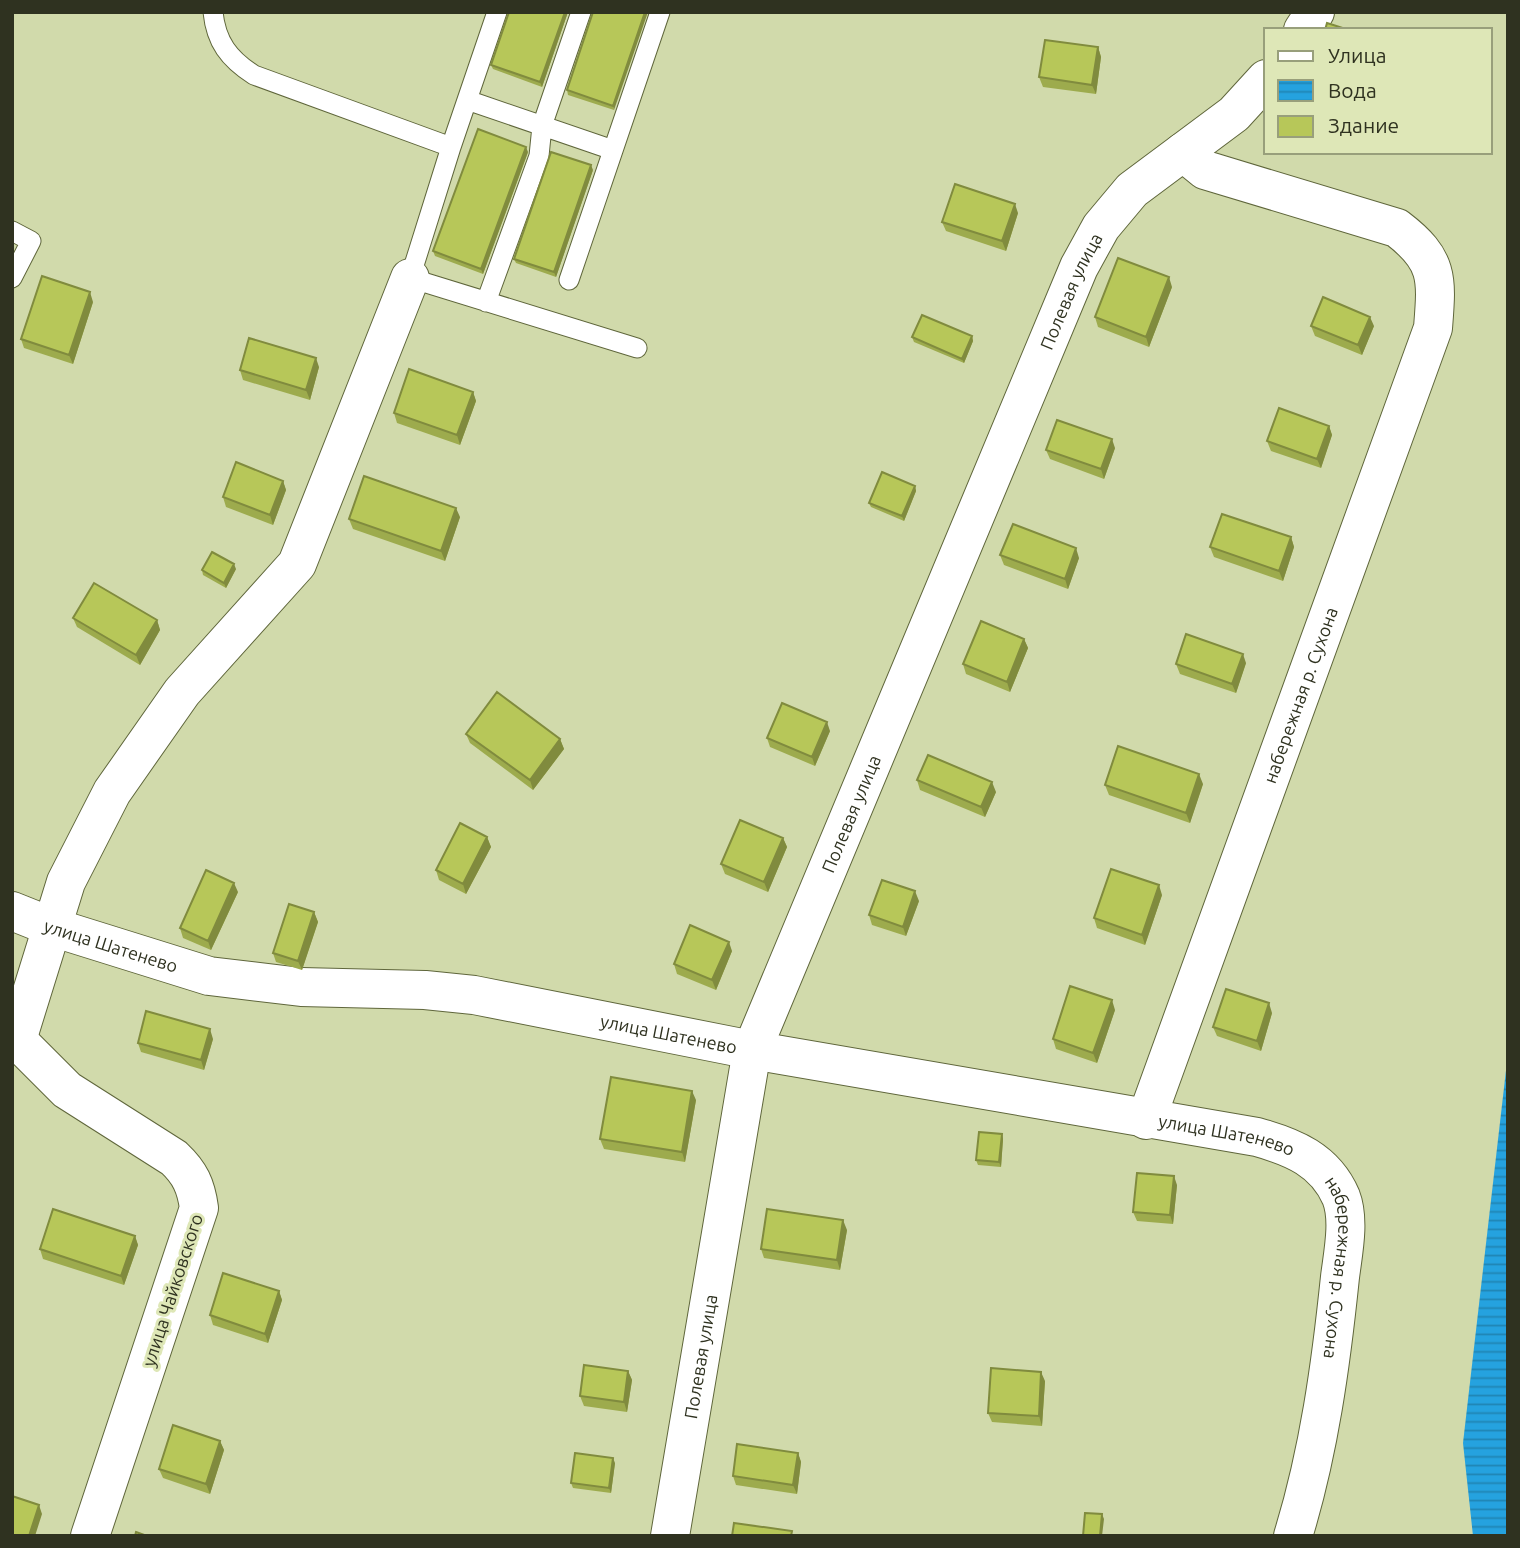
<svg xmlns="http://www.w3.org/2000/svg" width="1520" height="1548" viewBox="0 0 1520 1548" font-family="Ubuntu,sans-serif">
	<style>
		.water { fill: url(#water-rules) }
		.lines { fill: none; stroke-linecap: round; stroke-linejoin: round }
		.lane-casing { stroke: #5f663b; stroke-width: 21 }
		.street-casing { stroke: #5f663b; stroke-width: 40 }
		.lane { stroke: #fff; stroke-width: 19 }
		.street { stroke: #fff; stroke-width: 38 }
		.wall { fill: #9dab4d }
		.shaded-wall { fill: #808b3e }
		.building { fill: #b7c759; stroke: #808b3e; stroke-width: 2 }
		.labels { text-anchor: middle; dominant-baseline: central; stroke-width: 6; stroke-linejoin: round; paint-order: stroke }
		.street-label { font-size: 18px; fill: #2f3220; stroke: #dee7b7 }
	</style>
	<defs>
		<pattern id="water-rules" width="6" height="5" patternUnits="userSpaceOnUse" patternTransform="scale(1.75)"><rect width="6" height="5" fill="#25a2df"/><path d="M0 2.5h6" fill="none" stroke="#2085b4"/></pattern>
	</defs>
	<rect width="100%" height="100%" fill="#d1daab"/>
	<path class="water" d="M1508 1053V1536H1473L1463 1443Z"/>
	<g class="lines">
		<defs>
			<path id="lane" d="M213 12C216 42 229 59 254 75L451 147 410 278 637 348
				M467 100 613 150
				M451 147 497 12
				M12 231 31 241 12 278
				M569 280 660 12
				M486 302 539 156 542 126 581 12"/>
			<g id="street">
				<path d="M1303 30 1315 12"/>
				<path id="s1" d="M12 911 52 927 209 976 301 987 425 990 474 995 752 1050 1257 1137C1293 1147 1325 1160 1341 1197 1350 1220 1343 1253 1340 1277 1331 1364 1319 1452 1293 1536"/>
				<path d="M17 1040 66 882 112 792 182 692 297 564 410 278"/>
				<path d="M17 1040 67 1090 174 1158C190 1173 196 1186 199 1208L90 1536"/>
				<path id="s2" d="M1146 1120 1433 328C1437 278 1439 260 1397 228L1205 170 1183 152"/>
				<path id="s3" d="M670 1536 752 1050 1079 267 1101 227 1132 190 1234 114 1266 79"/>
			</g>
		</defs>
		<use href="#lane" class="lane-casing"/>
		<use href="#street" class="street-casing"/>
		<use href="#lane" class="lane"/>
		<use href="#street" class="street"/>
	</g>
	<path class="wall" d="M568 12 542 87 493 69 491 65Z
		M593 12 614 110 568 95 567 90Z
		M1098 47 1101 57 1096 94 1043 87 1039 77Z
		M528 152 483 274 435 256 433 251Z
		M593 170 556 277 516 263 514 259Z
		M1018 213 1006 251 946 231 942 222Z
		M1172 287 1149 347 1098 327 1095 317Z
		M93 302 73 364 24 348 21 339Z
		M1311 326H1374L1362 355 1315 336Z
		M972 336 973 341 964 363 914 342 912 337Z
		M319 367 310 400 243 380 240 370Z
		M473 392 476 401 460 445 397 423 394 413Z
		M1329 426 1332 435 1321 468 1271 451 1267 441Z
		M1115 448 1104 479 1050 459 1046 450Z
		M283 481 286 490 273 525 226 507 223 497Z
		M915 486 916 491 904 521 871 507 869 503Z
		M460 517 445 561 353 529 349 519Z
		M1291 537 1294 547 1283 581 1214 557 1210 547Z
		M1000 555 1079 558 1068 589 1004 565Z
		M236 569 226 588 203 575 202 570Z
		M73 618 157 620 160 630 140 665 77 627Z
		M1024 639 1028 648 1010 692 966 674 963 664Z
		M1246 663 1236 693 1180 674 1176 664Z
		M830 731 815 766 770 747 767 738Z
		M466 734 560 739 564 749 533 790 470 743Z
		M917 780 996 792 985 817 920 790Z
		M1203 784 1190 823 1109 795 1105 785Z
		M487 837 491 847 466 894 439 880 436 870Z
		M783 838 787 847 768 892 725 874 721 864Z
		M238 892 211 950 183 938 180 928Z
		M1162 895 1145 945 1097 928 1094 918Z
		M919 901 906 936 872 925 869 915Z
		M314 912 318 922 302 970 276 962 273 953Z
		M732 951 716 990 677 974 674 964Z
		M1115 1010 1097 1063 1056 1049 1053 1039Z
		M1272 1013 1261 1051 1217 1036 1213 1027Z
		M213 1039 204 1070 141 1052 138 1043Z
		M696 1100 685 1162 604 1149 600 1139Z
		M1002 1134 1003 1139 1001 1167 978 1165 976 1160Z
		M1177 1185 1173 1224 1137 1221 1133 1212Z
		M847 1230 840 1270 764 1258 761 1249Z
		M135 1236 138 1245 124 1285 43 1259 40 1249Z
		M279 1291 282 1300 268 1343 213 1325 210 1315Z
		M628 1371 632 1380 627 1412 584 1406 580 1396Z
		M1045 1381 1042 1426 992 1422 988 1413Z
		M220 1441 224 1450 210 1494 163 1478 159 1469Z
		M798 1453 801 1462 797 1494 736 1485 733 1476Z
		M615 1463 611 1493 573 1488 571 1483Z"/>
	<path class="shaded-wall" d="M565 12H568L542 87 540 82Z
		M645 12H648L614 110 613 106Z
		M1098 47 1101 57 1096 94 1092 85Z
		M526 147 528 152 483 274 481 269Z
		M591 165 593 170 556 277 554 272Z
		M1015 204 1018 213 1006 251 1002 241Z
		M1169 277 1172 287 1149 347 1146 337Z
		M90 292 93 302 73 364 69 355Z
		M1370 317 1374 326 1362 355 1358 345Z
		M972 336 973 341 964 363 962 359Z
		M316 358 319 367 310 400 306 390Z
		M473 392 476 401 460 445 457 435Z
		M1329 426 1332 435 1321 468 1317 459Z
		M1112 439 1115 448 1104 479 1101 469Z
		M283 481 286 490 273 525 270 515Z
		M915 486 916 491 904 521 902 516Z
		M456 508 460 517 445 561 441 551Z
		M1291 537 1294 547 1283 581 1279 571Z
		M1076 548 1079 558 1068 589 1065 579Z
		M234 564 236 569 226 588 224 583Z
		M157 620 160 630 140 665 136 655Z
		M1024 639 1028 648 1010 692 1007 682Z
		M1243 654 1246 663 1236 693 1232 684Z
		M827 722 830 731 815 766 812 757Z
		M560 739 564 749 533 790 530 780Z
		M1199 774 1203 784 1190 823 1186 813Z
		M992 782 996 792 985 817 981 807Z
		M487 837 491 847 466 894 463 884Z
		M783 838 787 847 768 892 764 882Z
		M234 883 238 892 211 950 208 941Z
		M1159 885 1162 895 1145 945 1142 935Z
		M915 891 919 901 906 936 903 927Z
		M314 912 318 922 302 970 298 961Z
		M729 942 732 951 716 990 712 980Z
		M1112 1000 1115 1010 1097 1063 1093 1053Z
		M1269 1003 1272 1013 1261 1051 1257 1041Z
		M210 1029 213 1039 204 1070 201 1060Z
		M692 1091 696 1100 685 1162 682 1152Z
		M1002 1134 1003 1139 1001 1167 999 1162Z
		M1174 1176 1177 1185 1173 1224 1170 1215Z
		M843 1220 847 1230 840 1270 837 1260Z
		M135 1236 138 1245 124 1285 121 1276Z
		M279 1291 282 1300 268 1343 265 1334Z
		M628 1371 632 1380 627 1412 624 1402Z
		M1041 1372 1045 1381 1042 1426 1039 1416Z
		M220 1441 224 1450 210 1494 206 1484Z
		M798 1453 801 1462 797 1494 793 1485Z
		M613 1458 615 1463 611 1493 609 1488Z
		M39 1505 42 1514 35 1536H29Z
		M1102 1514 1104 1519 1102 1536H1100Z"/>
	<path class="building" d="M509 12H565L540 82 491 65Z
		M593 12H645L613 106 567 90Z
		M1327 23 1343 28 1342 30H1325Z
		M1045 40 1098 47 1092 85 1039 77Z
		M478 129 526 147 481 269 433 251Z
		M551 152 591 165 554 272 514 259Z
		M955 184 1015 204 1002 241 942 222Z
		M1118 258 1169 277 1146 337 1095 317Z
		M42 276 90 292 69 355 21 339Z
		M1323 297 1370 317 1358 345 1311 326Z
		M922 315 972 336 962 359 912 337Z
		M249 338 316 358 306 390 240 370Z
		M409 369 473 392 457 435 394 413Z
		M1279 408 1329 426 1317 459 1267 441Z
		M1057 420 1112 439 1101 469 1046 450Z
		M236 462 283 481 270 515 223 497Z
		M882 472 915 486 902 516 869 503Z
		M364 476 456 508 441 551 349 519Z
		M1222 514 1291 537 1279 571 1210 547Z
		M1013 524 1076 548 1065 579 1000 555Z
		M212 552 234 564 224 583 202 570Z
		M94 583 157 620 136 655 73 618Z
		M981 621 1024 639 1007 682 963 664Z
		M1186 634 1243 654 1232 684 1176 664Z
		M497 692 560 739 530 780 466 734Z
		M782 703 827 722 812 757 767 738Z
		M1118 746 1199 774 1186 813 1105 785Z
		M928 755 992 782 981 807 917 780Z
		M740 820 783 838 764 882 721 864Z
		M460 823 487 837 463 884 436 870Z
		M1111 869 1159 885 1142 935 1094 918Z
		M206 870 234 883 208 941 180 928Z
		M882 880 915 891 903 927 869 915Z
		M289 904 314 912 298 961 273 953Z
		M690 925 729 942 712 980 674 964Z
		M1070 986 1112 1000 1093 1053 1053 1039Z
		M1226 989 1269 1003 1257 1041 1213 1027Z
		M146 1011 210 1029 201 1060 138 1043Z
		M611 1077 692 1091 682 1152 600 1139Z
		M979 1132 1002 1134 999 1162 976 1160Z
		M1137 1173 1174 1176 1170 1215 1133 1212Z
		M53 1209 135 1236 121 1276 40 1249Z
		M767 1209 843 1220 837 1260 761 1249Z
		M223 1273 279 1291 265 1334 210 1315Z
		M584 1365 628 1371 624 1402 580 1396Z
		M991 1368 1041 1372 1039 1416 988 1413Z
		M173 1425 220 1441 206 1484 159 1469Z
		M737 1444 798 1453 793 1485 733 1476Z
		M575 1453 613 1458 609 1488 571 1483Z
		M12 1496 39 1505 29 1536H12Z
		M1085 1513 1102 1514 1100 1536H1083Z
		M734 1523 792 1531 791 1536H732Z
		M136 1532 147 1536H135Z"/>
	<g class="labels">
		<g class="street-label">
			<text stroke="none"><textPath href="#s3" startOffset="1316">Полевая улица</textPath></text>
			<text stroke="none"><textPath href="#s2" startOffset="452">набережная р. Сухона</textPath></text>
			<text stroke="none"><textPath href="#s3" startOffset="749">Полевая улица</textPath></text>
			<text stroke="none"><textPath href="#s1" startOffset="105">улица Шатенево</textPath></text>
			<text stroke="none"><textPath href="#s1" startOffset="672">улица Шатенево</textPath></text>
			<text stroke="none"><textPath href="#s1" startOffset="1239">улица Шатенево</textPath></text>
			<text stroke="none"><textPath href="#s1" startOffset="1447">набережная р. Сухона</textPath></text>
			<text transform="translate(172 1290) rotate(-72)">улица Чайковского</text>
			<text stroke="none"><textPath href="#s3" startOffset="182">Полевая улица</textPath></text>
		</g>
	</g>
	<rect width="1520" height="1548" fill="none" stroke="#2f3220" stroke-width="28"/>
	<rect x="1264" y="28" width="228" height="126" fill="#dee7b7" stroke="#989f7b" stroke-width="2"/>
	<rect x="1278" y="51" width="35" height="10" fill="#ffffff" stroke="#989f7b" stroke-width="2"/>
	<text x="1328" y="63" font-size="21" fill="#2f3220">Улица</text>
	<rect x="1278" y="80" width="35" height="21" fill="url(#water-rules)" stroke="#989f7b" stroke-width="2"/>
	<text x="1328" y="98" font-size="21" fill="#2f3220">Вода</text>
	<rect x="1278" y="116" width="35" height="21" fill="#b7c759" stroke="#989f7b" stroke-width="2"/>
	<text x="1328" y="133" font-size="21" fill="#2f3220">Здание</text>
</svg>
